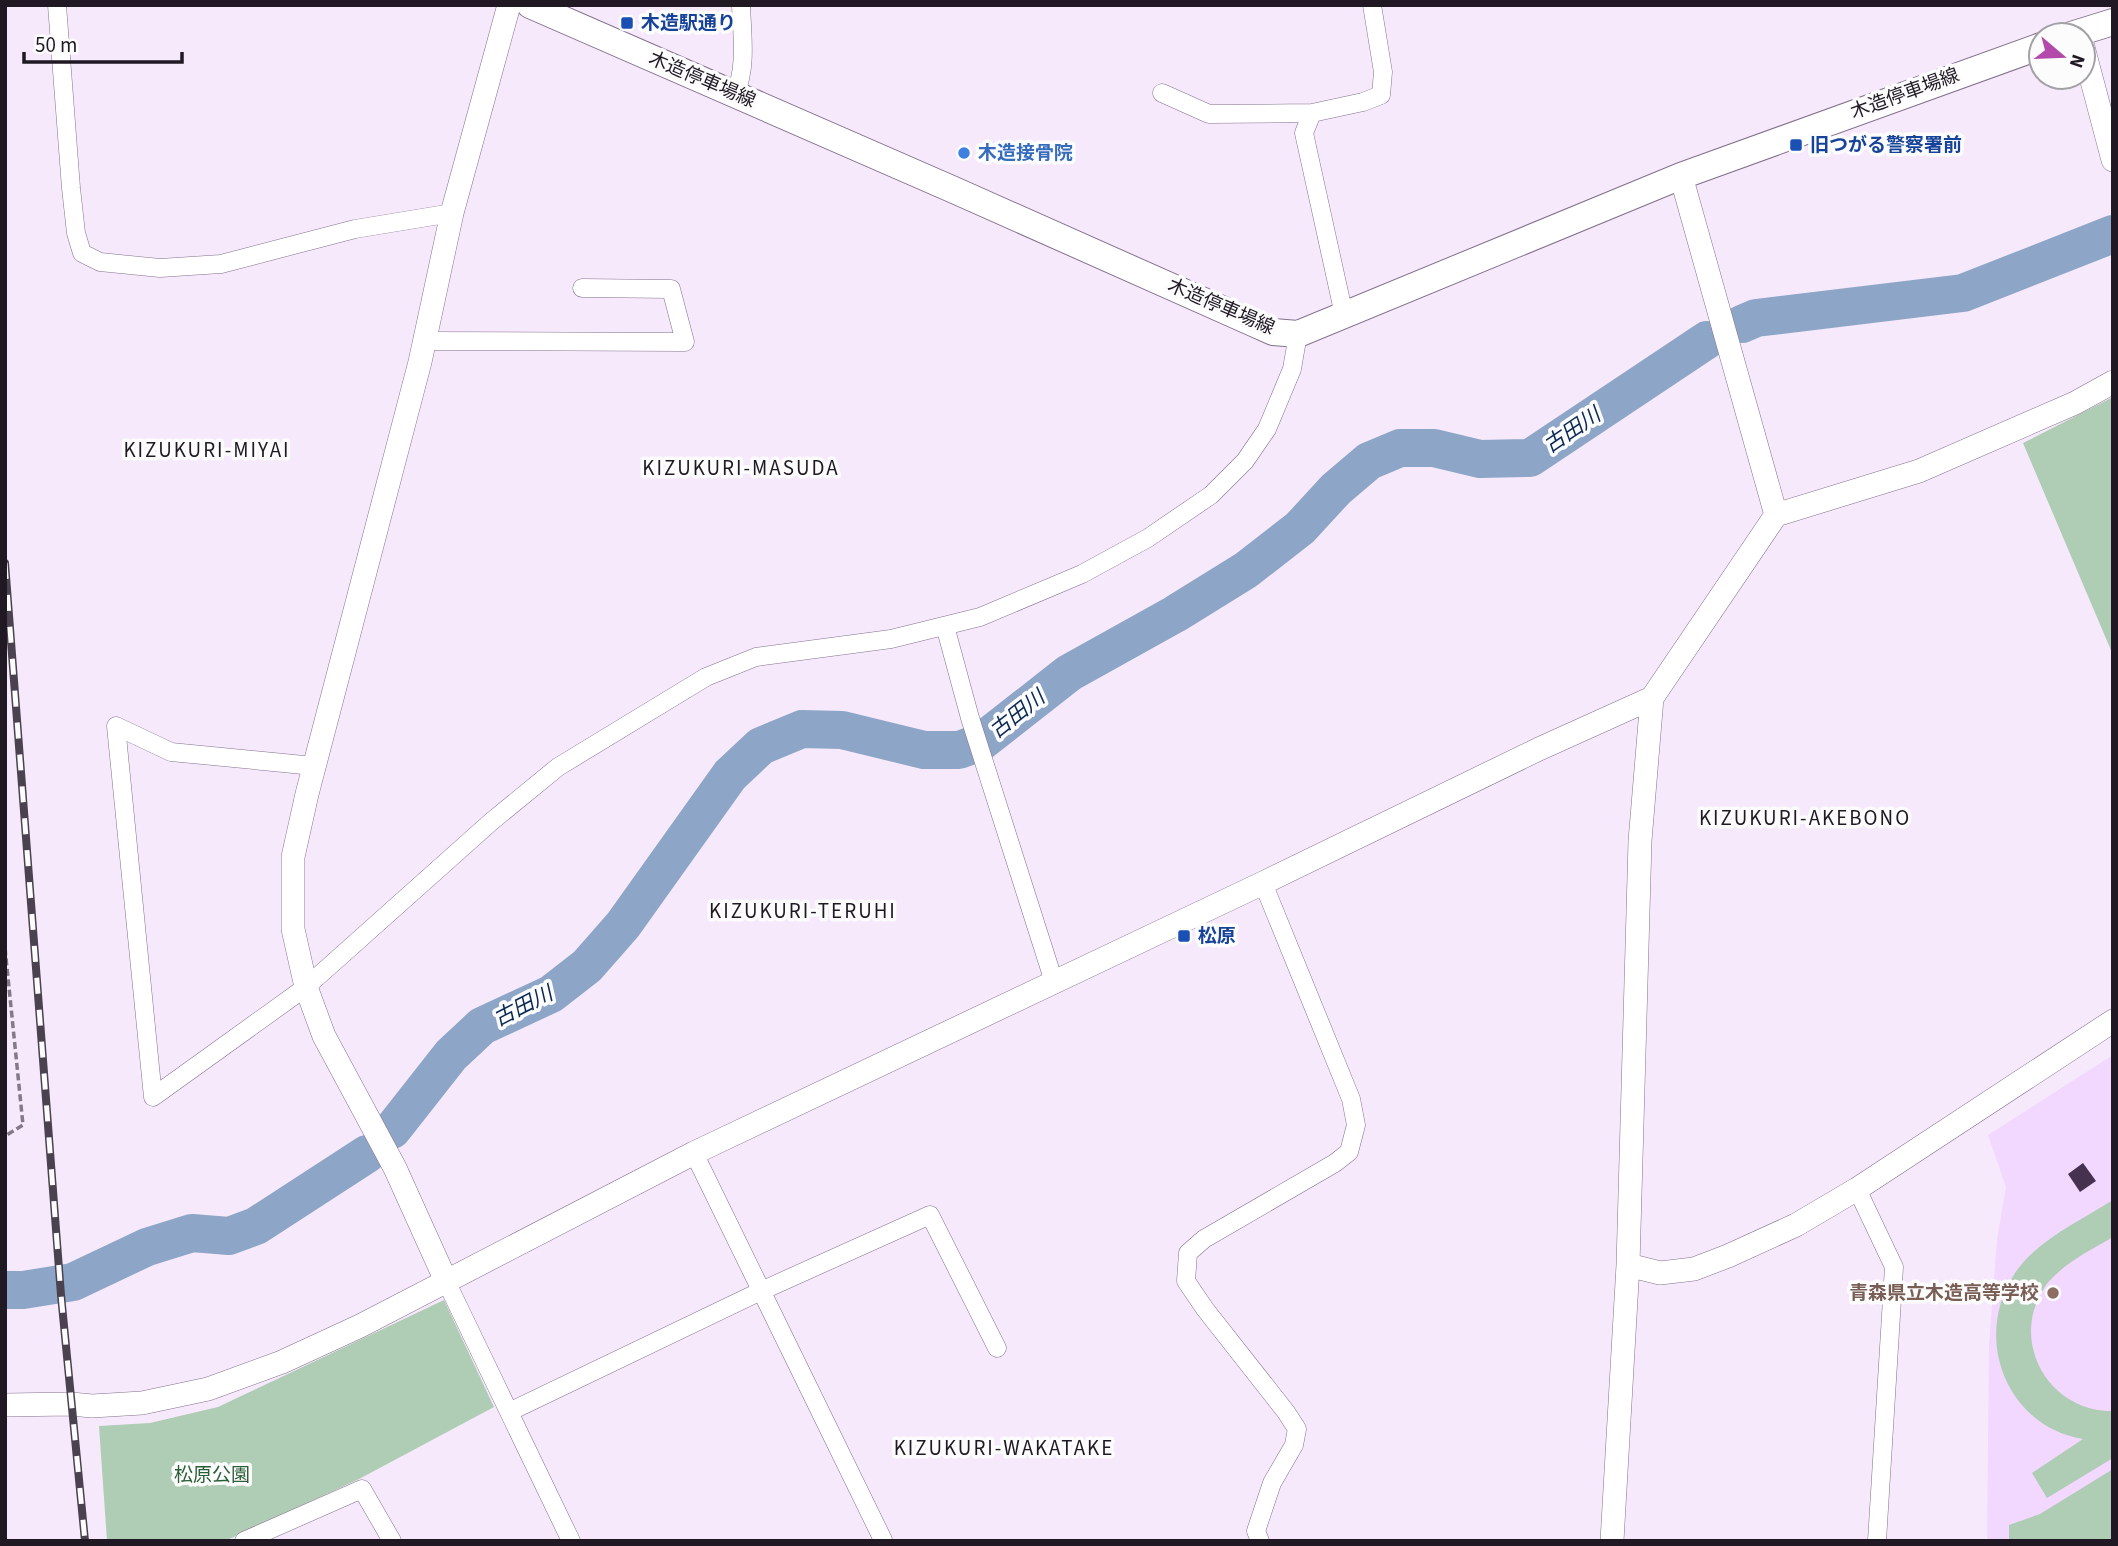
<svg xmlns="http://www.w3.org/2000/svg" width="2118" height="1546" viewBox="0 0 2118 1546" font-family="'Source Sans 3','Noto Sans JP',sans-serif">
	<style>
		.built { fill: #f2d8fe }
		.green { fill: #afccb4 }
		.lines { fill: none; stroke-linecap: round; stroke-linejoin: round }
		.river { stroke: #8da5c6; stroke-width: 38 }
		.building { fill: #46324f }
		.minor-casing { stroke: #84718d; stroke-width: 19 }
		.tertiary-casing { stroke: #84718d; stroke-width: 24 }
		.secondary-casing { stroke: #84718d; stroke-width: 28 }
		.path { stroke: #837988; stroke-width: 3.5; stroke-dasharray: 7 3.5; stroke-linecap: butt }
		.minor { stroke: #fff; stroke-width: 18 }
		.tertiary { stroke: #fff; stroke-width: 23 }
		.secondary { stroke: #fff; stroke-width: 26 }
		.rail-casing { stroke: #4a424f; stroke-width: 8 }
		.rail { stroke: #fcfcfc; stroke-width: 5; stroke-dasharray: 16; stroke-linecap: butt }
		.transit-dot { fill: #1a4fb4; stroke: #fcfcfc; stroke-width: 2.5 }
		.shop-dot { fill: #3f7fe0; stroke: #fcfcfc; stroke-width: 2.5 }
		.education-dot { fill: #8d6e63; stroke: #fcfcfc; stroke-width: 2.5 }
		.labels { text-anchor: middle; dominant-baseline: central; stroke-width: 7; stroke-linejoin: round; paint-order: stroke }
		.transit-label { font-size: 19px; font-weight: bold; fill: #164399; stroke: #fcfcfc; text-anchor: start }
		.street-label { font-size: 19px; fill: #201924; stroke: #fcfcfc }
		.shop-label { font-size: 19px; font-weight: bold; fill: #366cbe; stroke: #fcfcfc; text-anchor: start }
		.education-label { font-size: 19px; font-weight: bold; fill: #785e54; stroke: #fcfcfc; text-anchor: end }
		.park-label { font-size: 19px; fill: #295e37; stroke: #fcfcfc }
		.water-label { font-size: 21px; font-style: italic; fill: #092954; stroke: #fcfcfc }
		.neighbourhood-label { font-size: 21px; letter-spacing: 2px; fill: #201924; stroke: #fcfcfc }
	</style>
	<rect width="100%" height="100%" fill="#f6e9fc"/>
	<path class="built" d="M2113 1055V1541H1987L1989 1346 1997 1239 2006 1187 1988 1135Z"/>
	<path class="green" d="M2113 397V655L2023 443Z
		M2113 1200V1237C2089 1251 2060 1265 2044 1288 2009 1342 2049 1412 2113 1411V1458L2047 1498 2032 1473 2083 1439C2006 1426 1972 1338 2015 1273 2037 1240 2080 1221 2113 1200Z
		M444 1300 494 1407 359 1479 225 1541H107L99 1426 150 1423 218 1407Z
		M2113 1469V1541H2009V1525L2040 1514Z"/>
	<g class="lines">
		<path class="river" d="M1742 324 1756 318 1963 293 2113 234
			M392 1130 451 1055 482 1026 551 994 587 966 623 925 730 775 761 746 802 729 842 730 924 750H959L981 742 1069 673 1175 614 1246 570 1300 528 1336 489 1369 461 1400 448H1434L1480 459 1530 458 1707 340
			M5 1290H23L73 1282 147 1247 192 1233 229 1236 256 1226 367 1154"/>
	</g>
	<path class="building" d="M2083 1163 2096 1181 2080 1192 2068 1174Z"/>
	<g class="lines">
		<defs>
			<path id="minor" d="M57 5 71 188 76 233 82 253 100 262 160 268 221 264 355 229 452 213
				M1162 93 1209 114 1312 113
				M735 94C747 68 742 34 741 5
				M1344 315 1304 133 1312 113 1363 102 1381 95 1383 72 1372 5
				M424 341 685 342 671 289 582 288
				M945 626 970 718 1054 982
				M314 766 171 752 116 726 153 1097 306 987 492 821 558 767 706 677 756 657 891 639 980 617 1082 574 1148 538 1211 495 1245 461 1267 429 1292 369 1298 334
				M694 1153 883 1540 881 1541
				M1857 1189 1894 1267 1877 1541
				M446 1281 571 1541
				M509 1412 761 1291 930 1215 997 1348
				M244 1541 362 1489 392 1541
				M1260 1541 1256 1531 1272 1483 1294 1445 1297 1429 1286 1412 1205 1309 1186 1281 1188 1253 1204 1239 1335 1163 1349 1152 1356 1125 1351 1099 1263 883"/>
			<path id="tertiary" d="M2083 47 2113 160
				M1681 176 1776 515
				M1628 1265 1660 1273 1694 1269 1728 1256 1796 1225 1857 1189 2113 1021
				M446 1281 395 1168 324 1036 306 987 293 929V857L307 794 420 362 452 213 509 5
				M5 1405 71 1404 92 1406 142 1403 208 1389 282 1362 360 1326 694 1153 1263 883 1539 749 1652 698
				M1612 1541 1628 1265 1640 841 1652 698 1776 515 1919 471 2075 403 2113 382"/>
			<path id="secondary" d="M530 5 954 190 1253 323 1273 332 1298 334 1681 176 2041 46
				M2071 35 2113 22"/>
		</defs>
		<use href="#minor" class="minor-casing"/>
		<use href="#tertiary" class="tertiary-casing"/>
		<use href="#secondary" class="secondary-casing"/>
		<path class="path" d="M5 948 23 1125 5 1136"/>
		<use href="#minor" class="minor"/>
		<use href="#tertiary" class="tertiary"/>
		<use href="#secondary" class="secondary"/>
		<defs>
			<path id="rail" d="M5 563 61 1295 85 1541"/>
		</defs>
		<use href="#rail" class="rail-casing"/>
		<use href="#rail" class="rail"/>
	</g>
	<g class="transit-dot">
		<rect x="620" y="16" width="14" height="14" rx="3.5"/>
		<rect x="1789" y="138" width="14" height="14" rx="3.5"/>
		<rect x="1177" y="929" width="14" height="14" rx="3.5"/>
	</g>
	<circle class="shop-dot" cx="964" cy="153" r="7"/>
	<circle class="education-dot" cx="2053" cy="1293" r="7"/>
	<g class="labels">
		<g class="transit-label">
			<text x="641" y="23">木造駅通り</text>
			<text x="1810" y="145">旧つがる警察署前</text>
			<text x="1198" y="936">松原</text>
		</g>
		<g class="street-label">
			<text transform="translate(702 80) rotate(23)">木造停車場線</text>
			<text transform="translate(1905 94) rotate(-20)">木造停車場線</text>
			<text transform="translate(1221 307) rotate(23)">木造停車場線</text>
		</g>
		<g class="shop-label">
			<text x="978" y="153">木造接骨院</text>
		</g>
		<g class="education-label">
			<text x="2039" y="1293">青森県立木造高等学校</text>
		</g>
		<g class="park-label">
			<text x="212" y="1475">松原公園</text>
		</g>
		<g class="water-label">
			<text transform="translate(1572 430) rotate(-34)">古田川</text>
			<text transform="translate(1017 714) rotate(-38)">古田川</text>
			<text transform="translate(523 1006) rotate(-27)">古田川</text>
		</g>
		<g class="neighbourhood-label">
			<text x="207" y="450">KIZUKURI-MIYAI</text>
			<text x="741" y="468">KIZUKURI-MASUDA</text>
			<text x="1805" y="818">KIZUKURI-AKEBONO</text>
			<text x="803" y="911">KIZUKURI-TERUHI</text>
			<text x="1004" y="1448">KIZUKURI-WAKATAKE</text>
		</g>
	</g>
	<rect width="2118" height="1546" fill="none" stroke="#201924" stroke-width="14"/>
	<g transform="translate(2062 56) rotate(109)"><circle r="33" fill="#fcfcfc" stroke="#a4a1a6" stroke-width="2"/>
	<path d="M0-5L12 26L0 18L-12 26Z" fill="#b349ab"/>
	<text y="-10" font-size="19" font-weight="bold" text-anchor="middle" fill="#201924">N</text>
	</g>
	<path d="M24 52v10h158v-10" fill="none" stroke="#201924" stroke-width="3.5"/>
	<text x="35" y="52" font-size="21" fill="#201924" stroke="#fcfcfc" stroke-width="5" paint-order="stroke">50 m</text>
</svg>
